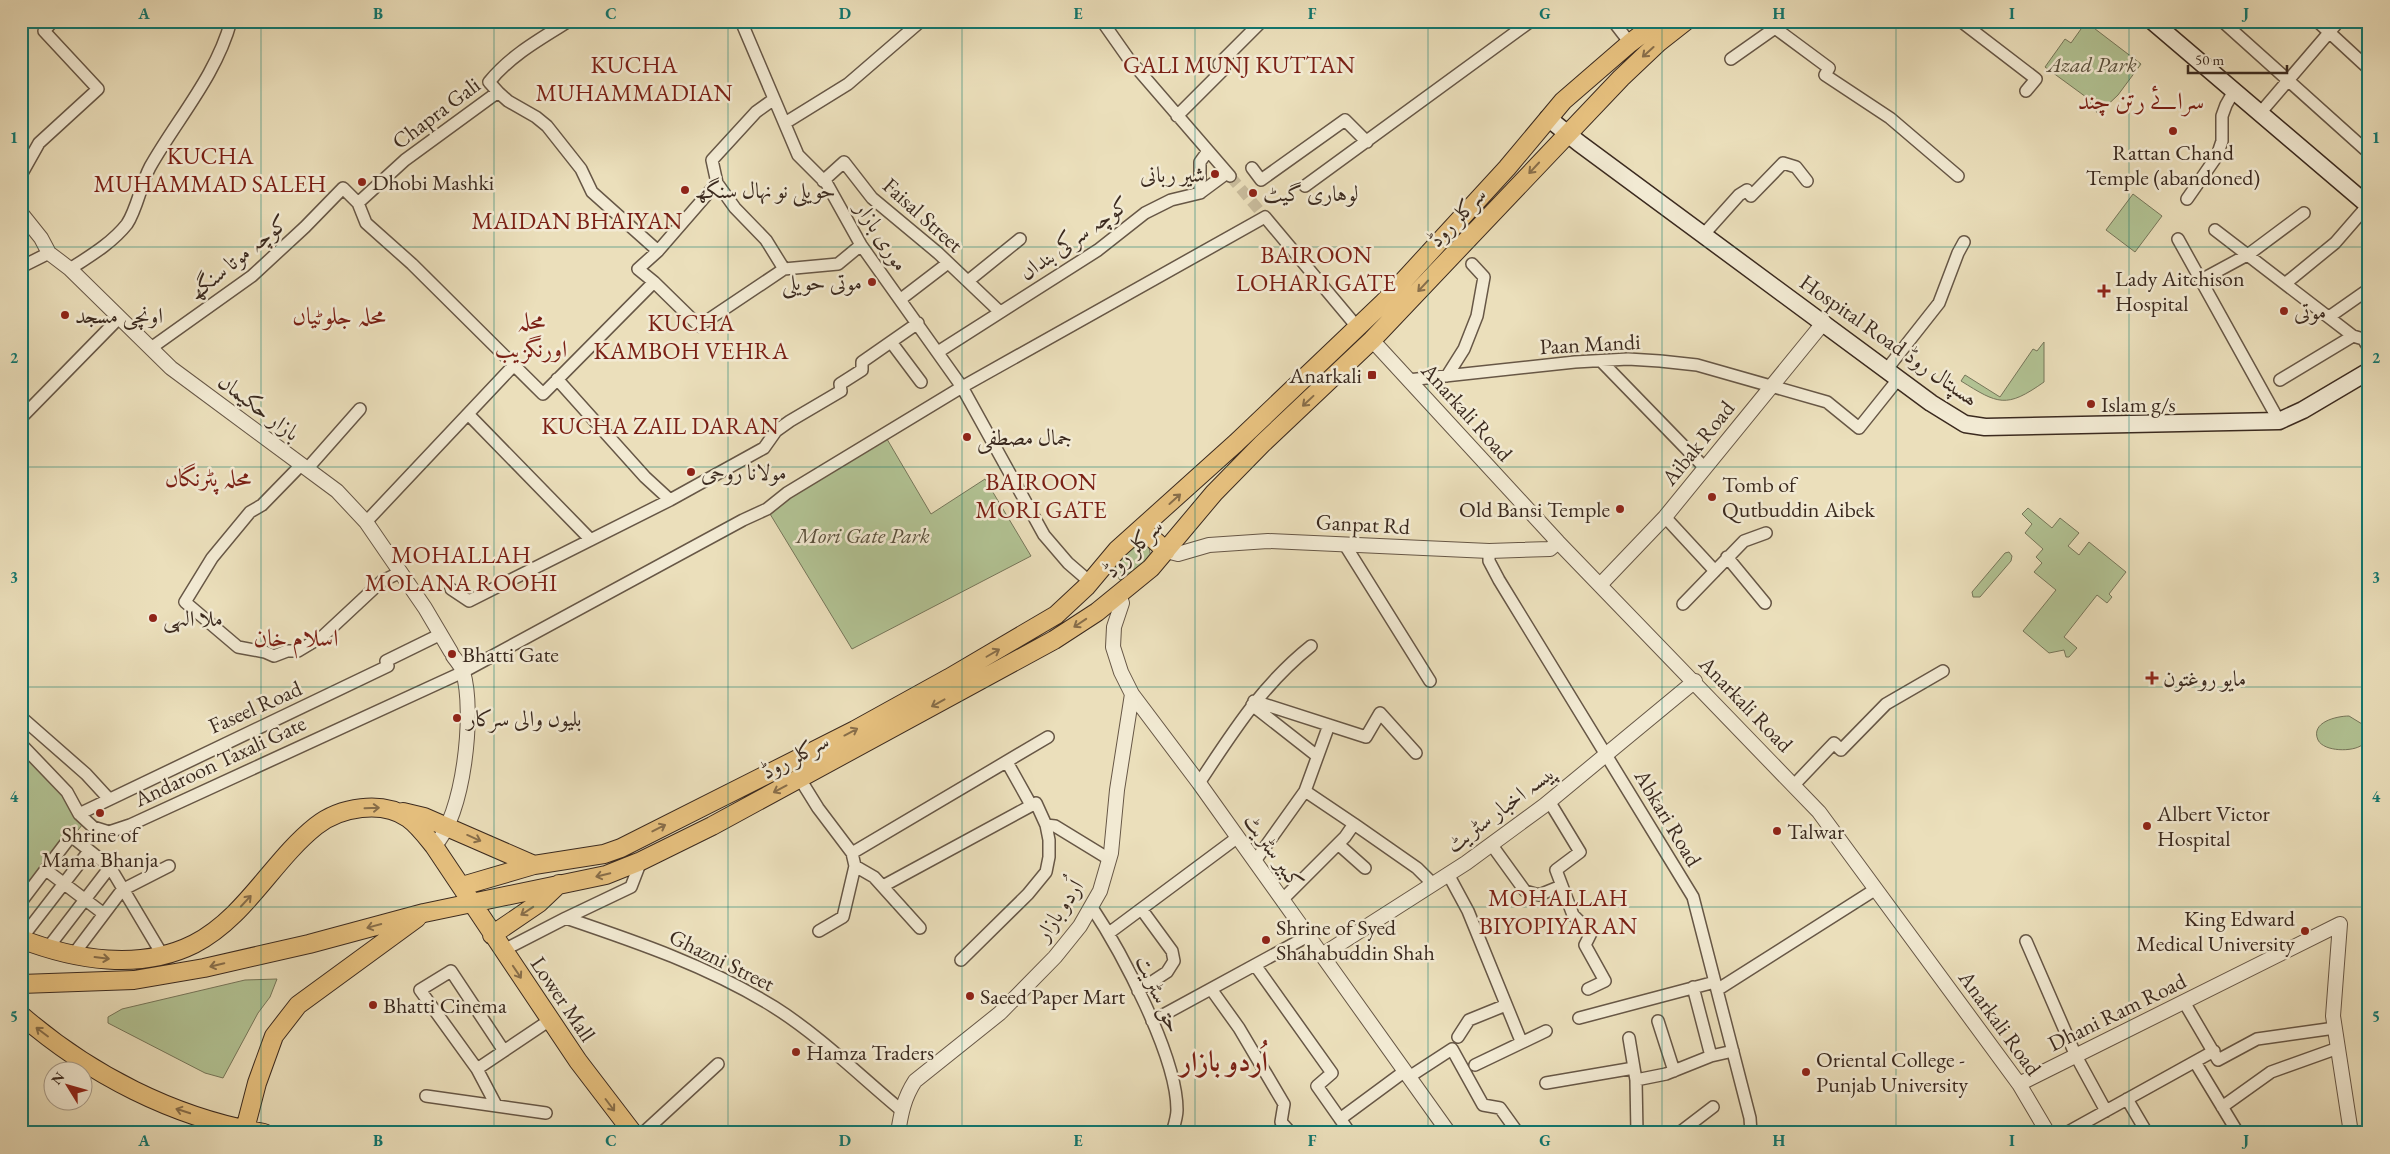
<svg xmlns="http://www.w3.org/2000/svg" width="2390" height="1154" viewBox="0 0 2390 1154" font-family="'EB Garamond',Amiri,serif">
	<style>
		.green { fill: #b2c394; stroke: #76765a }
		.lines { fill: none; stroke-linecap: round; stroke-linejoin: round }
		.minor-tunnel { stroke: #c8bb9c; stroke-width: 11; stroke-dasharray: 11 5.5; stroke-linecap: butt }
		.minor-casing { stroke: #675746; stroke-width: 14 }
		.tertiary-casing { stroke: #675746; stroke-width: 16 }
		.secondary-casing { stroke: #3b2a1f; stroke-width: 19 }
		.primary-casing { stroke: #3b2a1f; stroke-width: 20 }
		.minor { stroke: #f2ead3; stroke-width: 11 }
		.tertiary { stroke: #f2ead3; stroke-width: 14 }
		.secondary { stroke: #f2ead3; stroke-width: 16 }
		.primary { stroke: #e6c07e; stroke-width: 18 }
		.oneway { stroke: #886e4a }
		.grid { fill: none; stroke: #0f766e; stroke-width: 1; stroke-opacity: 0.55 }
		.poi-dot { fill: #8f2418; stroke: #f2ead3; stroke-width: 2 }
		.labels { text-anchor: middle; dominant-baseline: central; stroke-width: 5; stroke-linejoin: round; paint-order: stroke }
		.park-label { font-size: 22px; font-style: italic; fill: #59503c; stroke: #f2ead3 }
		.street-label { font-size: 22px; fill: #3b2a1f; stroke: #f2ead3 }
		.poi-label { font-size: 22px; fill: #3b2a1f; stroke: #f2ead3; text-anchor: start }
		.neighbourhood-label { font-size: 24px; fill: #7a1f14; stroke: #f2ead3 }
		.district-label { font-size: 28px; font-weight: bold; fill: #7a1f14; stroke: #f2ead3 }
		.neatline { fill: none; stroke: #0f766e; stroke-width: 2 }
		.grid-label { font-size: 16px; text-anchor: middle; font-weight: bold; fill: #0f766e }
	</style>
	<rect width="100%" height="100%" fill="#ebdfbb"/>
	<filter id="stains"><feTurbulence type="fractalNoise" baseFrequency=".004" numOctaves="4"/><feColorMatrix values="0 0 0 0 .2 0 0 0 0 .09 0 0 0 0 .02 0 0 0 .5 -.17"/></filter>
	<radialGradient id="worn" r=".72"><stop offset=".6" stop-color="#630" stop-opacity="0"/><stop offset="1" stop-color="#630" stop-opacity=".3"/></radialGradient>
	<path class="green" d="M2086 22 2141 64 2118 95 2098 114 2086 97 2045 67 2065 39 2071 43Z
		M2133 194 2162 216 2135 252 2106 230Z
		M2044 342V382C2006 409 1998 404 1961 381L1965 375 2000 397 2033 349 2037 351Z
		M884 434 931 514 985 479 1031 556 852 649 767 509Z
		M2028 508 2052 528 2060 518 2079 533 2068 546 2079 555 2089 542 2126 572 2109 594 2112 597 2107 603 2097 595 2064 637 2077 648 2069 657H2066L2064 650 2049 653 2023 631 2056 590 2034 572 2042 563 2036 557 2043 549 2025 533 2032 524 2022 514Z
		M1138 542 1149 547 1151 558 1124 580H1120L1113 570 1115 561Z
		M2009 552 2012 556 2011 561 1980 597H1973L1972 592 2005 553Z
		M2349 716 2367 727 2369 735C2367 739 2365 742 2362 745 2353 752 2324 752 2318 740 2310 722 2337 716 2349 716Z
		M21 744 86 820 21 902Z
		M277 979 270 997 258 1013 223 1078 205 1073 108 1023V1017L122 1009 245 980Z"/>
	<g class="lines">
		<path class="minor-tunnel" d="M1230 176 1265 217"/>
		<defs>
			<path id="minor" d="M741 21 798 155 827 184 861 245 962 387 1044 535 1068 563 1090 582
				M1102 21 1128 58 1230 176
				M1613 21 1630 43
				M1770 21 1775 28 1829 68 1825 75 1890 118 1958 176
				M2222 21 2369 153
				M2317 21 2369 69
				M1963 23 2036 79 2026 91
				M1731 59 1775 28
				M498 92 508 101 536 117 547 126 581 169 592 192 658 251
				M2261 112 2339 21
				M1177 116 1224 69 1219 64 1262 21
				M785 123 848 84 921 21
				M1252 168 1261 180 1345 120 1367 142
				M21 175 39 143 98 89 44 31 53 21
				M823 181 844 162 872 198 938 253 1000 312
				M717 183 735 208 766 240 784 269
				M1305 186 1531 21
				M1200 193 1227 173
				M2187 199 2217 156 2222 141V116L2226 105 2234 91
				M358 203 405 160 498 92 489 82C511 55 540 39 569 21
				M2215 230 2353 336
				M1704 234 1739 195 1747 190 1751 196 1783 163 1796 167 1807 181
				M2178 239 2279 421
				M21 267 49 253
				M70 269C90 256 112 243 127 224 137 209 141 184 150 167 177 119 216 76 231 21
				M2201 280 2249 254 2304 213
				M968 281 1020 239
				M654 282 638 269 658 251 717 183 712 160 756 112 774 99
				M2286 283 2335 243 2368 205
				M901 299 948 263
				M2329 317 2369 289
				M891 342 921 382
				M151 348 252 276 305 227 343 188 358 203 366 223 412 264 543 394 654 282 699 326 784 269 838 264 861 245
				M938 352 1098 250 1145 213 1171 200 1200 193V162L1208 151
				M1601 361 1705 468
				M1887 369 1939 303 1958 253 1964 242
				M1447 376 1464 349 1477 316 1484 277 1472 264
				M557 379 645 477 670 500
				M1408 380 1575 362 1628 359 1660 361 1697 365 1827 402 1859 428 1899 378
				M2280 380 2353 336 2363 339 2369 348
				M469 415 590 539
				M21 418 119 318
				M301 465 262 505 250 512 212 558 185 602 238 647 265 652 274 656 287 651H298L323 636 382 581 401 572
				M307 469 360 409
				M1665 517 1715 571
				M366 522 514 365
				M1345 545 1430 681
				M1489 551V561L1499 580 1693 897 1750 1118 1751 1133
				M1727 557 1765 603
				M451 589 469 601 670 500 764 448 776 431 790 421 841 391 840 384 862 370V362L918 323
				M1683 604 1744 541 1766 533
				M1254 701 1366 737 1380 713 1416 753
				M1252 705 1317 756
				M21 717 86 774 109 799
				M21 744 67 792 79 814 93 827 109 832 130 825 463 672 743 520 767 509 787 493 962 387 1265 217 1358 328
				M1007 762 1031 805
				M800 779 818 808 852 853 1048 737
				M1199 783C1233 732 1262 685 1311 646
				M1794 785 1834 743 1841 750 1886 704 1943 671
				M1549 801 1580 852 1556 870 1573 915 1591 933 1585 945 1605 981 1588 989
				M79 814 388 666 386 661 441 634
				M1354 824 1417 868 1433 884
				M1046 825 1055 826 1109 859
				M1338 844 1365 868
				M1491 844 1525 891 1539 895 1561 886
				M1255 861 1305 791 1329 725
				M855 866 874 877 920 928
				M46 870 104 914
				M1448 874 1468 911 1521 1041
				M883 886 1036 803 1046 825 1049 840V857L1046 872 1028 894 961 960
				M1282 900 1345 837 1354 824 1305 791
				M21 902 71 836 110 867 163 956
				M1091 906C1121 951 1177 1056 1177 1110 1177 1117 1174 1126 1172 1133
				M566 918 631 887 641 861
				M819 931 843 917 855 866 852 853
				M1109 933 1238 837
				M21 939 89 851
				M2026 941 2076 1056 2106 1111
				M47 949 110 867
				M502 951 566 918C637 942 710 967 774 1007 820 1036 860 1076 901 1110
				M73 955 122 890 169 866
				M1255 965 1332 1073 1317 1086 1350 1133
				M1693 987 1711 1056
				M1211 989 1239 1028 1284 1104 1281 1122 1291 1133
				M1717 990 1876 889
				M1138 991 1167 972 1174 961 1172 951 1142 910
				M2184 1002 2218 1060 2257 1039 2335 1028
				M1579 1018 1715 982
				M1152 1021 1308 936
				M1658 1021 1674 1071
				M1458 1037 1469 1020 1506 1005
				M1629 1038 1636 1080 1637 1133
				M2195 1062 2238 1133
				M1475 1065 1546 1031
				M477 1069 550 1020
				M1409 1077 1452 1049 1483 1105 1500 1108 1518 1133
				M1636 1080 1666 1074 1711 1056 1733 1051
				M1546 1083 1634 1068
				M426 1096 546 1113
				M2127 1099 2147 1133
				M496 1105 477 1069 420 990 451 971 504 1051
				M2222 1107 2271 1072 2338 1048
				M1340 1119 1405 1071
				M643 1133 718 1064
				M1679 1133 1713 1107
				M2066 1133 2214 1051"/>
			<path id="tertiary" d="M21 213 41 238 49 253 70 269 171 368 337 491 366 522 425 608 451 652
				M1372 340 1558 542 1819 812 2019 1084 2048 1133
				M1166 551 1178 554 1209 545 1268 541 1489 551 1550 549 1558 542
				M1600 585 1665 517 1824 322
				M1132 694 1199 783 1449 1133
				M434 846C464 817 475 711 463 672 462 667 457 661 453 656
				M2340 924 2333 1016 2351 1133
				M1322 955 1466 863 1545 805 1695 681
				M2019 1084 2340 924
				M199 1133 210 1120
				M898 1133C901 1113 904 1098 915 1081L1000 1013 1055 957 1080 926 1100 891 1111 853 1117 790 1132 694 1121 672 1113 647 1114 627 1122 603 1119 595"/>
			<path id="secondary" d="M2152 21 2369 206
				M1548 118 1579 143 1931 403 1965 424 1985 427 2279 421 2303 410 2369 371"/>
			<path id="primary" d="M1138 532 1151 537 1166 551
				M403 812 424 817 534 865
				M462 886 534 865 604 854 621 848 855 730 949 678 1056 615 1086 587 1117 550 1236 443 1384 302 1507 168 1563 101 1630 43 1659 21
				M492 935 539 903 559 884
				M21 939C75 960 140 971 194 944 246 917 272 861 316 826 340 807 382 800 408 818 418 825 426 836 434 846L578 1061 633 1133
				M21 984 134 980 204 968 309 944 424 913 606 875 641 861 712 826 1054 640 1097 612 1151 568 1214 493 1262 444 1372 340 1621 78 1658 43 1686 21
				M21 1015C89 1074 174 1118 264 1133
				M245 1129 257 1083 274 1036 298 1005 417 918"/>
		</defs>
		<use href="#minor" class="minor-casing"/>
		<use href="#tertiary" class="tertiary-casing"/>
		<use href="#secondary" class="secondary-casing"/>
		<use href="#primary" class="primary-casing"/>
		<use href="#minor" class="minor"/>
		<use href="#tertiary" class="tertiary"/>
		<use href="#secondary" class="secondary"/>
		<use href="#primary" class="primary"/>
	</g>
	<defs><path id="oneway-shaft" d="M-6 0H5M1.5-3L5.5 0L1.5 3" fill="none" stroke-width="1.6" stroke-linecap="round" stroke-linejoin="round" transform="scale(1.25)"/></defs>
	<g class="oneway">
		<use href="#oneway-shaft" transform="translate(1648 52) rotate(138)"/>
		<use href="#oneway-shaft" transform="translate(1534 168) rotate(133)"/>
		<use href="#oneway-shaft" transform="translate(1423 286) rotate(133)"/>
		<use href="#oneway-shaft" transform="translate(1308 401) rotate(137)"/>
		<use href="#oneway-shaft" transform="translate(1175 499) rotate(-42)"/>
		<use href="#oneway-shaft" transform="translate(1080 623) rotate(146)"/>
		<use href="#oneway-shaft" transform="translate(993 653) rotate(-30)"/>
		<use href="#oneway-shaft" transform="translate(938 703) rotate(151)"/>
		<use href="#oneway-shaft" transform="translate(851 732) rotate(-28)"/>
		<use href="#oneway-shaft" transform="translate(780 789) rotate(152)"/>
		<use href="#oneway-shaft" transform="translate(372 808) rotate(-2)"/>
		<use href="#oneway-shaft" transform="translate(659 828) rotate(-27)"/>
		<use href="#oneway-shaft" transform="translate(474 838) rotate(24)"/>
		<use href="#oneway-shaft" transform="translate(603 875) rotate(166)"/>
		<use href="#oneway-shaft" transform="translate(246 901) rotate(-47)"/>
		<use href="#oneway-shaft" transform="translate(527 911) rotate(146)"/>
		<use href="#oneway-shaft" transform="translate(374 926) rotate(165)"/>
		<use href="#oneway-shaft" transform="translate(102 958) rotate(7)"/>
		<use href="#oneway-shaft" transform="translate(217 965) rotate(167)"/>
		<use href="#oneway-shaft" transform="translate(517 972) rotate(56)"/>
		<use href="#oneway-shaft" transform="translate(42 1032) rotate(-143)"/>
		<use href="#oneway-shaft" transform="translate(610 1105) rotate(53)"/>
		<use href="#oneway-shaft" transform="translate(183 1111) rotate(-162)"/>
	</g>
	<path class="grid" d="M261 21V1133M494 21V1133M728 21V1133M962 21V1133M1195 21V1133M1428 21V1133M1662 21V1133M1896 21V1133M2129 21V1133M21 247H2369M21 467H2369M21 687H2369M21 907H2369"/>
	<g class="poi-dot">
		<circle cx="2173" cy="131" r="5"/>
		<circle cx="1215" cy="174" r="5"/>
		<circle cx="362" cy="182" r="5"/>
		<circle cx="685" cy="190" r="5"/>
		<circle cx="1253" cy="193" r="5"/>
		<circle cx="872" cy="282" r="5"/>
		<path d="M2101.5 283.5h5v5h5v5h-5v5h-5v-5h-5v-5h5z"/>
		<circle cx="2284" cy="311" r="5"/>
		<circle cx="65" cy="315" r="5"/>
		<rect x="1367" y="370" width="10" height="10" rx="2.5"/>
		<circle cx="2091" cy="404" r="5"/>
		<circle cx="967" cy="437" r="5"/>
		<circle cx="691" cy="472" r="5"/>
		<circle cx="1712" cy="497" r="5"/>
		<circle cx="1620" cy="509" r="5"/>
		<circle cx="153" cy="618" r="5"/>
		<circle cx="452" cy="654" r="5"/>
		<path d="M2149.5 670.5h5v5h5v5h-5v5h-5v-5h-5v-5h5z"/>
		<circle cx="457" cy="718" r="5"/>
		<circle cx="100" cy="813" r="5"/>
		<circle cx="2147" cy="826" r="5"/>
		<circle cx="1777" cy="831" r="5"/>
		<circle cx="2305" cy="931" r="5"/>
		<circle cx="1266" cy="940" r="5"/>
		<circle cx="970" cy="996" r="5"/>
		<circle cx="373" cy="1005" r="5"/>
		<circle cx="796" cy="1052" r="5"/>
		<circle cx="1806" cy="1072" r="5"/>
	</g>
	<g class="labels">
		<g class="park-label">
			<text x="2092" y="64">Azad Park</text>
			<text x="863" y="535">Mori Gate Park</text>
		</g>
		<g class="street-label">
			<text transform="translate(436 113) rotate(-37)">Chapra Gali</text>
			<text transform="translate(923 215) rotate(42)">Faisal Street</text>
			<text transform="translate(1457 217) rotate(-47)">سرکلر روڈ</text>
			<text transform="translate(882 236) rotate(57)">موری بازار</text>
			<text transform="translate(1074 238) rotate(-35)">کوچہ سرکی بنداں</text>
			<text transform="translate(238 257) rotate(-39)">کوچہ موتا سنگھ</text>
			<text transform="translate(1889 340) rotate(35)">Hospital Road ھسپتال روڈ</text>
			<text transform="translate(1590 344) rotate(-3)">Paan Mandi</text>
			<text transform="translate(259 407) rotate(37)">بازار حکیماں</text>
			<text transform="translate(1467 412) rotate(48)">Anarkali Road</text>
			<text transform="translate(1698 443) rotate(-51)">Aibak Road</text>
			<text transform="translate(1363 524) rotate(3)">Ganpat Rd</text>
			<text transform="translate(1133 548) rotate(-45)">سرکلر روڈ</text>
			<text transform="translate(1746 704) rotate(46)">Anarkali Road</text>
			<text transform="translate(255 707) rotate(-24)">Faseel Road</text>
			<text transform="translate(795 756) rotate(-28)">سرکلر روڈ</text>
			<text transform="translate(220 761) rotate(-25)">Andaroon Taxali Gate</text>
			<text transform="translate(1501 808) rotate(-37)">پیسہ اخبار سٹریٹ</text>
			<text transform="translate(1668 818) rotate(59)">Abkari Road</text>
			<text transform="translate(1274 851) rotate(55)">کبیر سٹریٹ</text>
			<text transform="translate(1059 910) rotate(-56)">اُردو بازار</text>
			<text transform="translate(722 960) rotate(26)">Ghazni Street</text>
			<text transform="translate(1159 994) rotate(66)">حق سٹریت</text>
			<text transform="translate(563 999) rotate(56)">Lower Mall</text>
			<text transform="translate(2117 1012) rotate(-26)">Dhani Ram Road</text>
			<text transform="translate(2000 1023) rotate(54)">Anarkali Road</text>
		</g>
		<g class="poi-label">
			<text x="2173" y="152" text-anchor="middle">Rattan Chand<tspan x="2173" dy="25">Temple (abandoned)</tspan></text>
			<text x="1205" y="174" text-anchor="end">شیر ربانی</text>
			<text x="372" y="182">Dhobi Mashki</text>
			<text x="695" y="190">حویلی نو نہال سنگھ</text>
			<text x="1263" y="193">لوہاری گیٹ</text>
			<text x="2115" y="278">Lady Aitchison<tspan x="2115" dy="25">Hospital</tspan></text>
			<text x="862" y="282" text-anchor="end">موتی حویلی</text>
			<text x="2294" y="311">موتی</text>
			<text x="75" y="315">اونچی مسجد</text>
			<text x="1362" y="375" text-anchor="end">Anarkali</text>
			<text x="2101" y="404">Islam g/s</text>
			<text x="977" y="437">جمال مصطفی</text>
			<text x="701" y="472">مولانا روحی</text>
			<text x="1722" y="484">Tomb of<tspan x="1722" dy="25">Qutbuddin Aibek</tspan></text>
			<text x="1610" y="509" text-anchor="end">Old Bansi Temple</text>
			<text x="163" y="618">ملا الہی</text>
			<text x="462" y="654">Bhatti Gate</text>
			<text x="2163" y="678">مایو روغتون</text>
			<text x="467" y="718">بلیوں والی سرکار</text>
			<text x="2157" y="813">Albert Victor<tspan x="2157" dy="25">Hospital</tspan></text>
			<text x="1787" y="831">Talwar</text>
			<text x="100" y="834" text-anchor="middle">Shrine of<tspan x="100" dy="25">Mama Bhanja</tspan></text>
			<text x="2295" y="918" text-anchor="end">King Edward<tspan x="2295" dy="25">Medical University</tspan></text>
			<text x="1276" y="927">Shrine of Syed<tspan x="1276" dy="25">Shahabuddin Shah</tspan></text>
			<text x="980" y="996">Saeed Paper Mart</text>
			<text x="383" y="1005">Bhatti Cinema</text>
			<text x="806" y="1052">Hamza Traders</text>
			<text x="1816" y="1059">Oriental College -<tspan x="1816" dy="25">Punjab University</tspan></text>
		</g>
		<g class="neighbourhood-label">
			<text x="634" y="64">KUCHA<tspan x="634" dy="28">MUHAMMADIAN</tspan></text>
			<text x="1239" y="64">GALI MUNJ KUTTAN</text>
			<text x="2141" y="100">سرائے رتن چند</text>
			<text x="210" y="155">KUCHA<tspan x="210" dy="28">MUHAMMAD SALEH</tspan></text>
			<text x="577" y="220">MAIDAN BHAIYAN</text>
			<text x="1316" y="254">BAIROON<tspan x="1316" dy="28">LOHARI GATE</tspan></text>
			<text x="339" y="315">محلہ جلوٹیاں</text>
			<text x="531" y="320">محلہ<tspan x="531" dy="28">اورنگزیب</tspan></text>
			<text x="691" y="322">KUCHA<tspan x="691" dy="28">KAMBOH VEHRA</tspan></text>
			<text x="660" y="425">KUCHA ZAIL DARAN</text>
			<text x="208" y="477">محلہ پٹرنگاں</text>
			<text x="1041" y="481">BAIROON<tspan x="1041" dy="28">MORI GATE</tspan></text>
			<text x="461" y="554">MOHALLAH<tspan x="461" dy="28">MOLANA ROOHI</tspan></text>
			<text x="296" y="637">اسلام خان</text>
			<text x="1558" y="897">MOHALLAH<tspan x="1558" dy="28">BIYOPIYARAN</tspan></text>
		</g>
		<g class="district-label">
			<text x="1224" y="1061">اُردو بازار</text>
		</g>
	</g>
	<rect width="2390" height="1154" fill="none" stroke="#ebdfbb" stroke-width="55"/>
	<g transform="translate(68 1086) rotate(307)"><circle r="24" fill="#f2ead3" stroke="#a99d8b"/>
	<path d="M0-4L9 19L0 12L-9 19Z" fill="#8f2418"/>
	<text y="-8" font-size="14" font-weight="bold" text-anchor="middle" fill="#3b2a1f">N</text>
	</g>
	<path d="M2188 65v8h99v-8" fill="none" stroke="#3b2a1f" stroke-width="2.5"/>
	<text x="2195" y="65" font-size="15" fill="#3b2a1f" stroke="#f2ead3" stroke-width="4" paint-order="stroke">50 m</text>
	<rect x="28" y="28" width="2334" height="1098" class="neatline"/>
	<g class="grid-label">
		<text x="144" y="19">A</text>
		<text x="378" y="19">B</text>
		<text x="611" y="19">C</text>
		<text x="845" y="19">D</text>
		<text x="1078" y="19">E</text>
		<text x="1312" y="19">F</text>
		<text x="1545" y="19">G</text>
		<text x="1779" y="19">H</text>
		<text x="2012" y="19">I</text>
		<text x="2246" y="19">J</text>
		<text x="14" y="143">1</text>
		<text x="2376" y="143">1</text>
		<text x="14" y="363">2</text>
		<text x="2376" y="363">2</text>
		<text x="14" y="583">3</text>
		<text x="2376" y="583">3</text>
		<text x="14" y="802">4</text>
		<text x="2376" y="802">4</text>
		<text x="14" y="1022">5</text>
		<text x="2376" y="1022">5</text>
		<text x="144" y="1146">A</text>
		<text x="378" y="1146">B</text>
		<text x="611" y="1146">C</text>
		<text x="845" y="1146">D</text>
		<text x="1078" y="1146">E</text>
		<text x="1312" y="1146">F</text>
		<text x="1545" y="1146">G</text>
		<text x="1779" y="1146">H</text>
		<text x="2012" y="1146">I</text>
		<text x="2246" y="1146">J</text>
	</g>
	<rect width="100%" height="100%" filter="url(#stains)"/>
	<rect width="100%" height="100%" fill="url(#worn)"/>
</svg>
